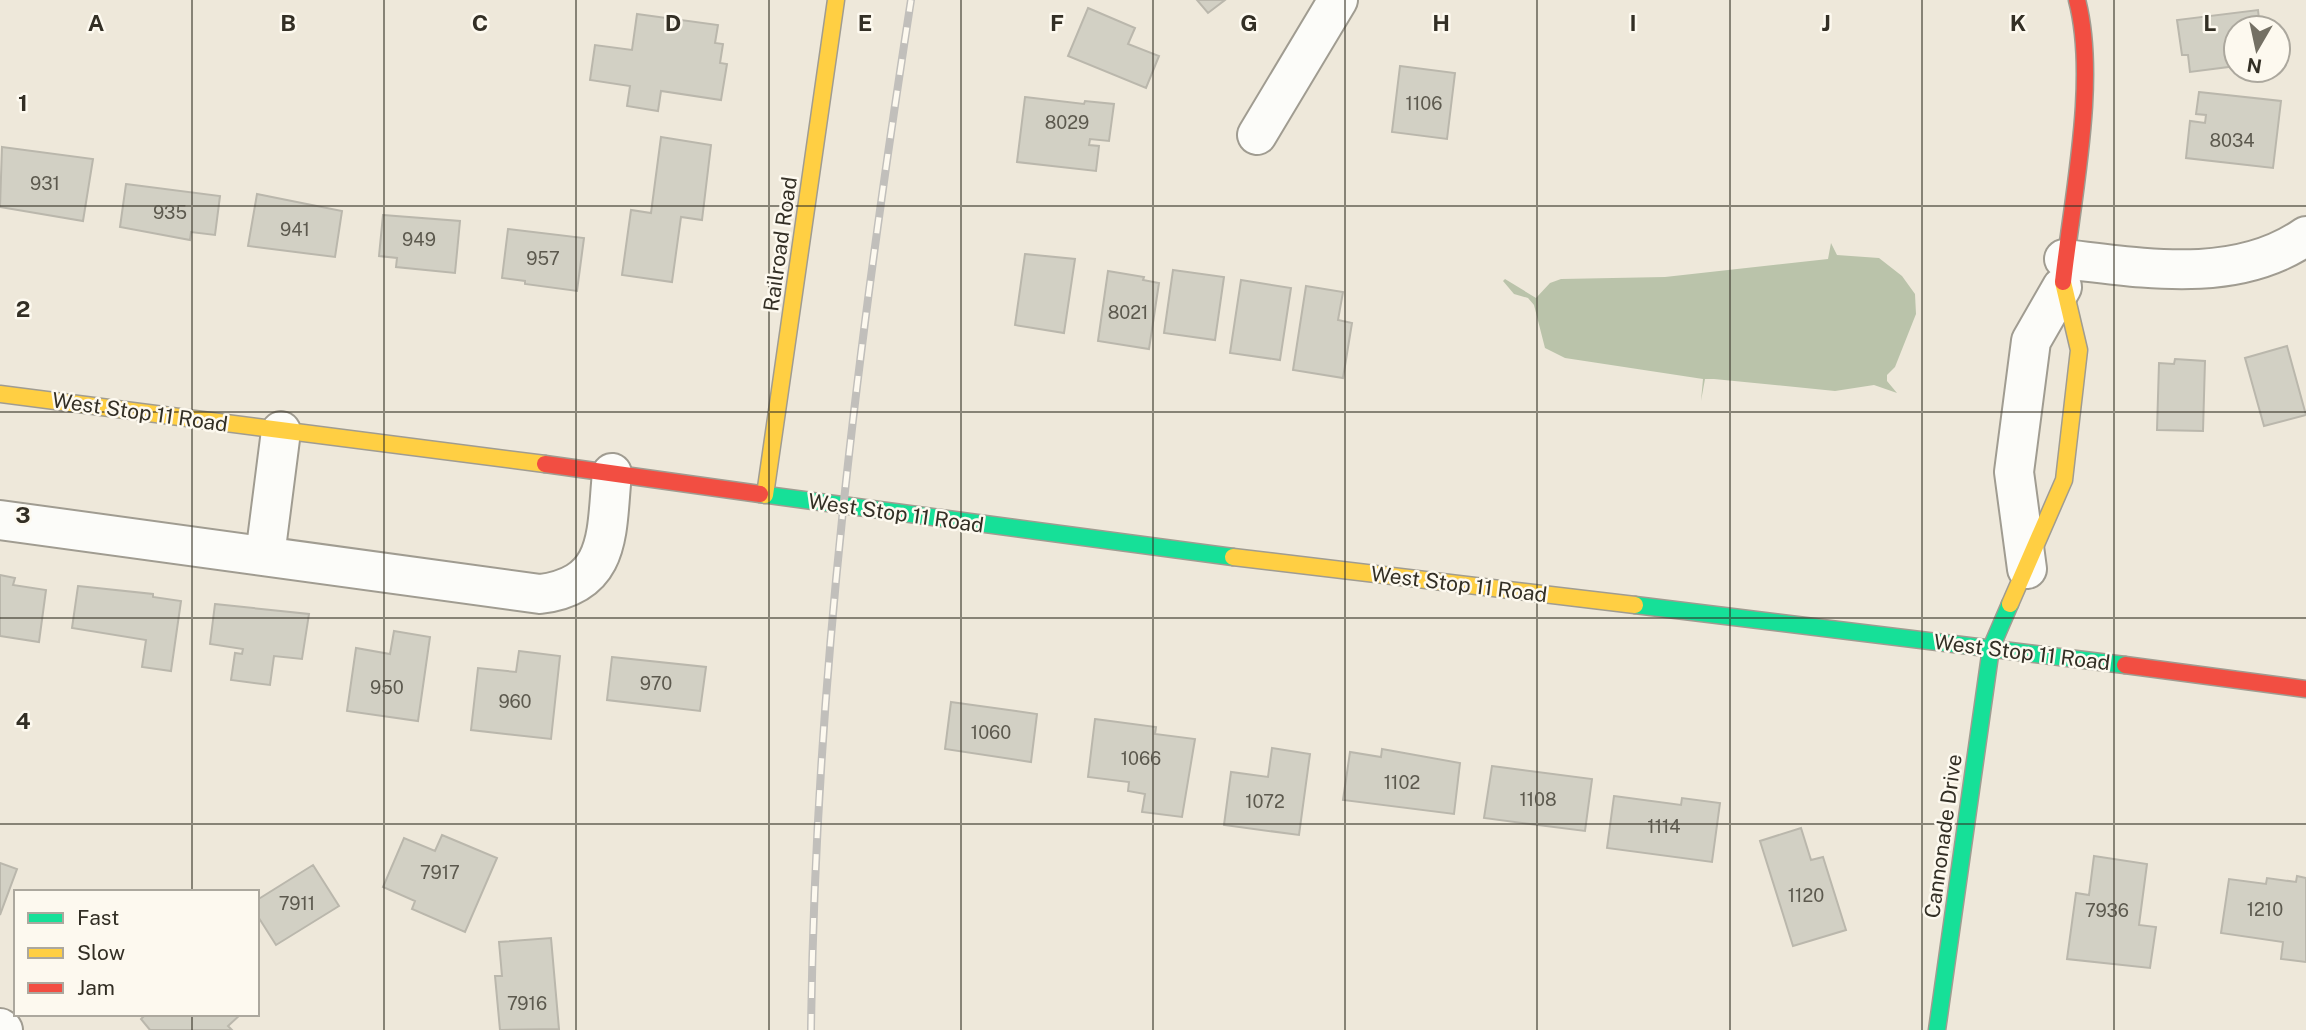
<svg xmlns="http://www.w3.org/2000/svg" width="2306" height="1030" viewBox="0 0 2306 1030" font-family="'Public Sans',sans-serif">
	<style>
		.water { fill: #bac3aa }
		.building { fill: #d2d0c4; stroke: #bab7ac; stroke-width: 2 }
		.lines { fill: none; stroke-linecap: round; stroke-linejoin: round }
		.street-casing { stroke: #a09c91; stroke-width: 42 }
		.fast-casing { stroke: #a09c91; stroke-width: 19 }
		.slow-casing { stroke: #a09c91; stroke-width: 19 }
		.jam-casing { stroke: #a09c91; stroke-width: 19 }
		.street { stroke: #fcfcf9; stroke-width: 38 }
		.fast { stroke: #16e098; stroke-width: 16 }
		.slow { stroke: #ffcf43; stroke-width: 16 }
		.jam { stroke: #f24e42; stroke-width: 16 }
		.rail-casing { stroke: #c1bfbb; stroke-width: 8 }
		.rail { stroke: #fdf9ef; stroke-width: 5; stroke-dasharray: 16; stroke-linecap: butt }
		.grid { fill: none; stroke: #332f25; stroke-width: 2; stroke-opacity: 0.55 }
		.labels { text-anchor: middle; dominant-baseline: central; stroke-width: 5; stroke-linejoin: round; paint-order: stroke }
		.number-label { font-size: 18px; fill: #5c594e }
		.street-label { font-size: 21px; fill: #332f25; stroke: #fdf9ef }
		.grid-label { font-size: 23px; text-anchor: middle; font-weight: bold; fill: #332f25; stroke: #fdf9ef; stroke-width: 5; stroke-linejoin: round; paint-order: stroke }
	</style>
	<rect width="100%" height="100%" fill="#eee8da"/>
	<path class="water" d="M1831 243 1837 255 1879 258 1902 276 1915 294 1916 314 1895 367 1887 375V381L1897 393 1874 385 1835 391 1714 379H1705L1701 401 1703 379 1565 358 1545 348 1534 305 1528 298 1514 294 1503 281 1505 279 1536 298 1550 283 1561 279 1665 277 1828 259Z"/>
	<path class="building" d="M1197 0H1225L1208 13Z
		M1088 8 1135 28 1128 44 1159 56 1146 88 1068 56Z
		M2258 10 2260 28H2236V66L2190 72 2188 55H2182L2177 20Z
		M637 14 718 25 715 43 723 44 720 63 727 64 721 100 661 91 658 111 627 106 630 86 590 80 595 45 632 50Z
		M1400 66 1455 73 1447 139 1392 132Z
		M2199 92 2281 101 2273 168 2186 158 2190 121 2205 123 2206 115 2196 114Z
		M1025 97 1084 104 1085 101 1114 104 1109 141 1090 139 1089 145 1099 146 1096 171 1017 162Z
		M661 137 711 145 702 220 681 217 672 282 622 275 631 210 651 213Z
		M2 147 93 159 83 221 0 207Z
		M126 184 220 196 215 235 191 232 190 240 120 227Z
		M257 194 342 211 335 257 248 246Z
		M383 215 460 221 455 273 396 267 397 258 379 256Z
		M508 229 584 238 577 291 525 284V281L502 278Z
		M1025 254 1075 259 1064 333 1015 325Z
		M1173 270 1224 277 1215 340 1164 333Z
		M1108 271 1144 277 1143 280 1159 283 1149 349 1098 341Z
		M1241 280 1291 288 1280 360 1230 353Z
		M1306 286 1343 292 1338 320 1352 323 1343 378 1293 370Z
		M2287 346 2306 415 2264 426 2245 358Z
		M2175 359 2205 361 2203 431 2157 430 2159 363 2174 364Z
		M0 575 15 578 13 585 46 590 39 642 0 636Z
		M78 586 153 594V597L181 601 171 671 142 667 146 640 72 628Z
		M215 604 309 614 302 659 274 656 270 685 231 680 235 653 242 654 243 649 210 644Z
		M394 631 430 637 418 721 347 711 356 648 390 654Z
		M519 651 560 656 551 739 471 730 478 668 516 672Z
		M612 657 706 667 700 711 607 700Z
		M951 702 1037 714 1031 762 945 749Z
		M1095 719 1156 727 1155 734 1195 739 1182 817 1142 812 1145 794 1128 791 1129 782 1088 777Z
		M1272 748 1310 754 1299 835 1224 825 1231 772 1268 777Z
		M1382 749 1460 763 1454 814 1343 800 1350 752 1381 757Z
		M1492 766 1592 779 1585 831 1484 818Z
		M1614 796 1681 805 1682 798 1720 803 1712 862 1607 848Z
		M1801 828 1811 860 1823 857 1846 930 1793 946 1760 841Z
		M442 835 497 858 465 932 412 909 415 901 383 887 404 838 435 851Z
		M2094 856 2147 864 2139 925 2156 927 2150 968 2067 959 2076 893 2089 895Z
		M0 863 17 869 0 915Z
		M313 865 339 906 276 945 257 915V900Z
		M2297 876 2306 878V962L2281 959 2283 942 2221 933 2229 879 2266 884 2267 878 2296 882Z
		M551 938 559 1029 500 1030 495 976H502L499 942Z
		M146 1014H241L228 1026 232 1030H150L141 1019Z"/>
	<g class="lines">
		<defs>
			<path id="street" d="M1257 135 1338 0
				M2064 259C2143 268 2236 285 2306 236
				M0 520 540 594C613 585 606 531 612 473
				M265 556 281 431
				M2027 569 2014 472 2031 341 2062 287
				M0 1028 3 1030"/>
			<path id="fast" d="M760 494 1233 557
				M1635 605 2125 665
				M1937 1030 1991 648 2010 604"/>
			<path id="slow" d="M0 394 545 464
				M765 495 836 0
				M1233 557 1635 605
				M2010 604 2064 480 2079 350 2063 282"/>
			<path id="jam" d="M2063 282C2072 199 2098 80 2077 0
				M545 464 760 494
				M2125 665 2306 689"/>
		</defs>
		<use href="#street" class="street-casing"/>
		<use href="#fast" class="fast-casing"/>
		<use href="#slow" class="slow-casing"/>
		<use href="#jam" class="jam-casing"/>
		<use href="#street" class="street"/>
		<use href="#fast" class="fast"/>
		<use href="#slow" class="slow"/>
		<use href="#jam" class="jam"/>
		<defs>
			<path id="rail" d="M811 1030C815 684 858 342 911 0"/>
		</defs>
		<use href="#rail" class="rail-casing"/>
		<use href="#rail" class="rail"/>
	</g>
	<path class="grid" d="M192 0V892M384 0V1030M576 0V1030M769 0V1030M961 0V1030M1153 0V1030M1345 0V1030M1537 0V1030M1730 0V1030M1922 0V1030M2114 0V1030M0 206H2306M0 412H2306M0 618H2306M0 824H2306M192 1014V1030"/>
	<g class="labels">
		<g class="number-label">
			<text x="1424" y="103">1106</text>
			<text x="1067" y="122">8029</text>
			<text x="2232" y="140">8034</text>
			<text x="45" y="183">931</text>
			<text x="170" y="212">935</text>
			<text x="295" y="229">941</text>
			<text x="419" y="239">949</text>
			<text x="543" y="258">957</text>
			<text x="1128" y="312">8021</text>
			<text x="656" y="683">970</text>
			<text x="387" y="687">950</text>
			<text x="515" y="701">960</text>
			<text x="991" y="732">1060</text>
			<text x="1141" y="758">1066</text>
			<text x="1402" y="782">1102</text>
			<text x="1538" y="799">1108</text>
			<text x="1265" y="801">1072</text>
			<text x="1664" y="826">1114</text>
			<text x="440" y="872">7917</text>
			<text x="1806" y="895">1120</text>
			<text x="297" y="903">7911</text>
			<text x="2265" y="909">1210</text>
			<text x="2107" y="910">7936</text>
			<text x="527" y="1003">7916</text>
		</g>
		<g class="street-label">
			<text transform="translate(780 244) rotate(-82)">Railroad Road</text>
			<text transform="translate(140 412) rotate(8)">West Stop 11 Road</text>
			<text transform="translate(896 513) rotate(8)">West Stop 11 Road</text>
			<text transform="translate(1459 584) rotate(7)">West Stop 11 Road</text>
			<text transform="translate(2022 652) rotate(7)">West Stop 11 Road</text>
			<text transform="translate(1943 836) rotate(-82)">Cannonade Drive</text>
		</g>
	</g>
	<g class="grid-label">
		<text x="96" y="31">A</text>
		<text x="288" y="31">B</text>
		<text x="480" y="31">C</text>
		<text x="673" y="31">D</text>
		<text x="865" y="31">E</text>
		<text x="1057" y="31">F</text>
		<text x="1249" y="31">G</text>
		<text x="1441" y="31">H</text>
		<text x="1633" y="31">I</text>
		<text x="1826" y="31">J</text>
		<text x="2018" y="31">K</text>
		<text x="2210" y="31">L</text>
		<text x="23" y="111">1</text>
		<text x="23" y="317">2</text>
		<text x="23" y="523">3</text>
		<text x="23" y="729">4</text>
	</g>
	<rect x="14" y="890" width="245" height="126" fill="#fdf9ef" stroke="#aca89e" stroke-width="2"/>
	<rect x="28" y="913" width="35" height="10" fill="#16e098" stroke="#aca89e" stroke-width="2"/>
	<text x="77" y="925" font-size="21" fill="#332f25">Fast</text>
	<rect x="28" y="948" width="35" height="10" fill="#ffcf43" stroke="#aca89e" stroke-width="2"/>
	<text x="77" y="960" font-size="21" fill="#332f25">Slow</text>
	<rect x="28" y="983" width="35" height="10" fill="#f24e42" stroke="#aca89e" stroke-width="2"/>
	<text x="77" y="995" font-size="21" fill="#332f25">Jam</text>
	<g transform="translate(2257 49) rotate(189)"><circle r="33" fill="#fdf9ef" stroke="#aca89e" stroke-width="2"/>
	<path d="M0-5L12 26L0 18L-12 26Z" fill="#747064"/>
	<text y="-10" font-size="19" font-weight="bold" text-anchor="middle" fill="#332f25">N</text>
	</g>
</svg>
